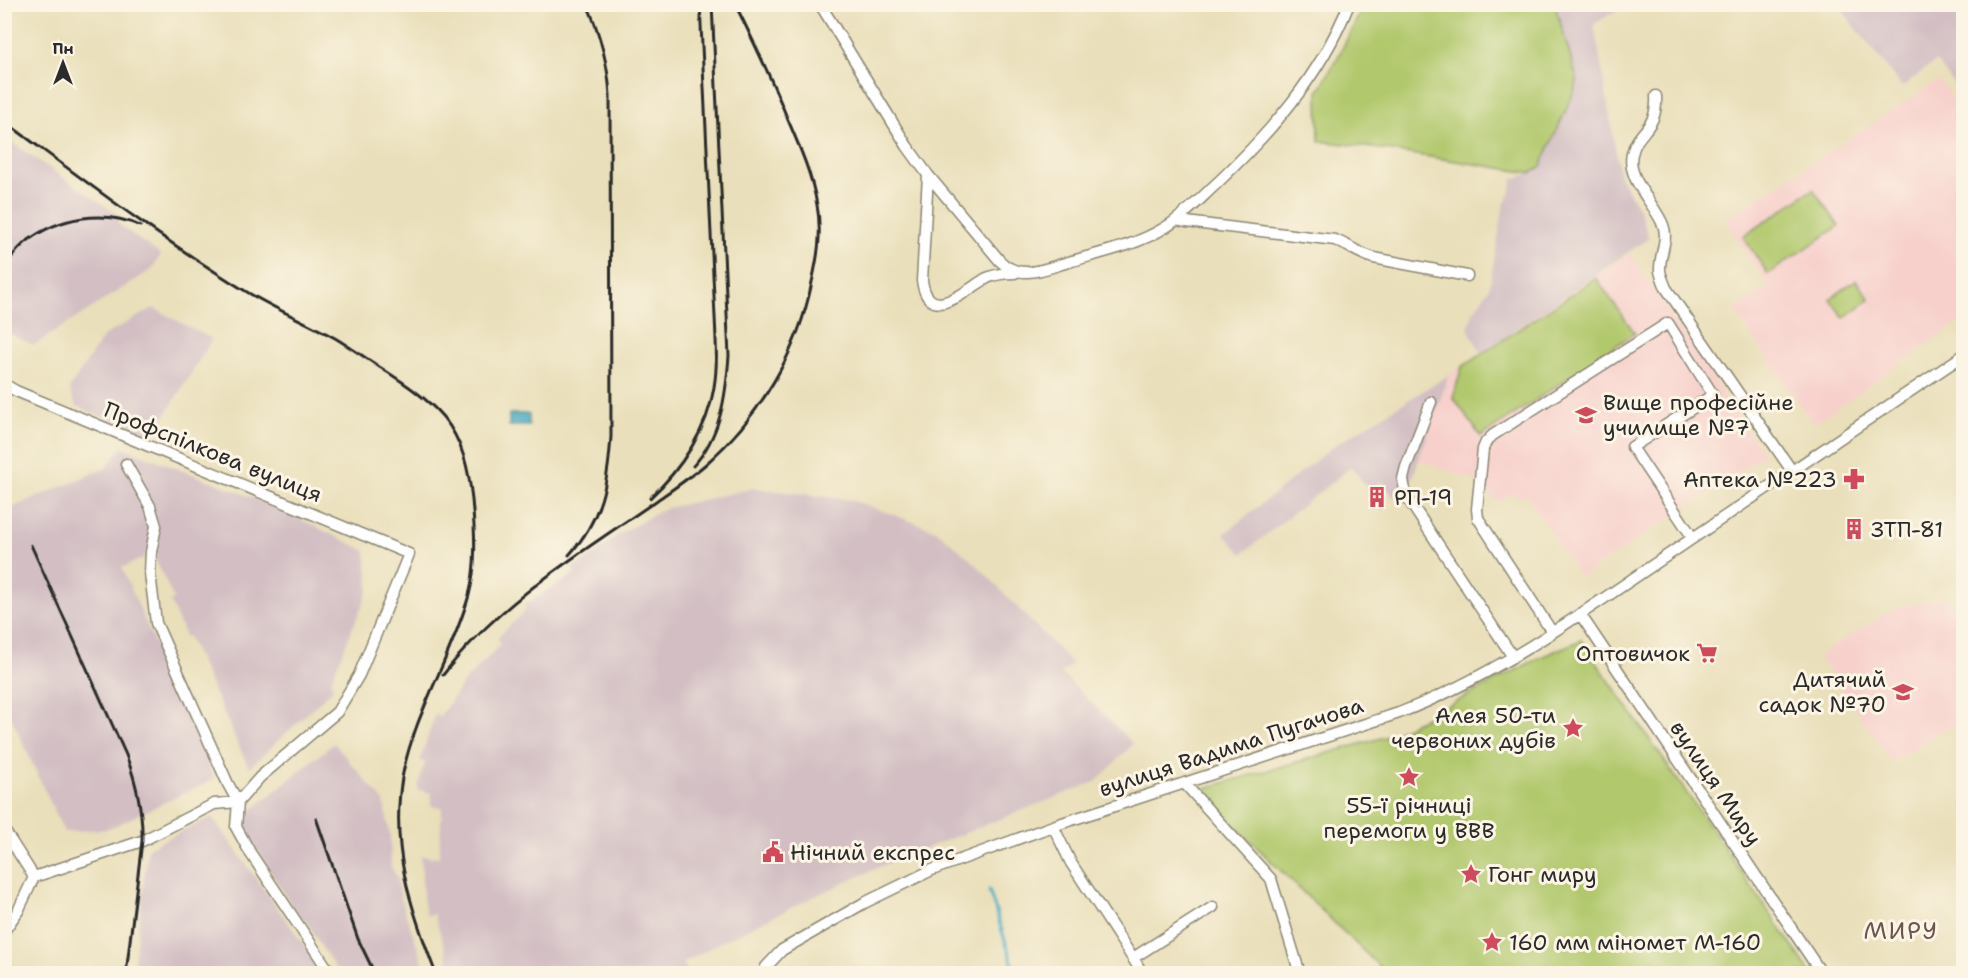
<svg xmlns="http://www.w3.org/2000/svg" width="1968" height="978" viewBox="0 0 1968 978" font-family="'Shantell Sans',sans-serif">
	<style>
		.built { fill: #f7d0cc }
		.industrial { fill: #d2bec3 }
		.green { fill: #b1c86c; stroke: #6e7a4c; stroke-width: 1.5 }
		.water { fill: #41a9c1; stroke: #366a76; stroke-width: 1.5 }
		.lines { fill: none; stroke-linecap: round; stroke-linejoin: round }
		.stream { stroke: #41a9c1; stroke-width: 3 }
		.minor-casing { stroke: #8a8572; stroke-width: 13 }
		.minor { stroke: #fff; stroke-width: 10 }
		.rail { stroke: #2b2b2b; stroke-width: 3 }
		.labels { text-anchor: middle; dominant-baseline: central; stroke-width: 6; stroke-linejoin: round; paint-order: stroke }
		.poi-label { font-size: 22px; fill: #2b2b2b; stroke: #fcf5e5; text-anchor: start }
		.street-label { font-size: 22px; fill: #2b2b2b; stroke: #fcf5e5 }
		.neighbourhood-label { font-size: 24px; letter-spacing: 1.5px; fill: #6d5650; stroke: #fcf5e5 }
	</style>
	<rect width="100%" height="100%" fill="#fcf5e5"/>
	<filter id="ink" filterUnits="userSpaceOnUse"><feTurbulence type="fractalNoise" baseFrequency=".0167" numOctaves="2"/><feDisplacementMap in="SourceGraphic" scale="12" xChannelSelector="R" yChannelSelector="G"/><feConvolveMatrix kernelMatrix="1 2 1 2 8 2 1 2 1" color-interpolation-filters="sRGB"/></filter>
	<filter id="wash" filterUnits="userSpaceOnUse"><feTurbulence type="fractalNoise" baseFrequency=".008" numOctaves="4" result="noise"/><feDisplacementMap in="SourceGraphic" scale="24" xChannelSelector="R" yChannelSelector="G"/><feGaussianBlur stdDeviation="1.35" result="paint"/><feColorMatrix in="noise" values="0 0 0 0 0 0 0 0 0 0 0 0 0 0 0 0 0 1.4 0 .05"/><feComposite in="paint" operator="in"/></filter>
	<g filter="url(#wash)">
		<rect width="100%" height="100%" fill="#e9dfba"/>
		<path class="built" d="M1939 80 1963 113V319L1814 424 1734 310 1769 286 1724 220Z
			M1630 253 1764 455 1580 578 1526 494 1519 498 1514 492 1498 503 1480 482 1419 460 1449 375Z
			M1945 598 1955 614 1963 615V727L1945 728 1892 762 1818 656 1895 608Z"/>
		<path class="industrial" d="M1555 5H1626L1594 24 1620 176 1640 211 1649 238 1481 353 1468 328 1473 313 1489 288 1504 205 1510 194 1513 179 1531 173 1541 166 1576 87 1577 79Z
			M1838 5H1963V96L1936 61 1902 87Z
			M5 138 120 216 118 224 161 255 151 270 34 345 10 334 5 341Z
			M153 308 212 339 155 432 140 434 76 406 69 388 105 335Z
			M1449 375 1410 484 1394 498 1382 481 1369 490 1351 467 1242 554 1224 534 1335 445Z
			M122 447 267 503 366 551 369 589 331 680 333 689 249 768 188 636 185 637 182 629 170 601 174 599 149 546 143 558 122 568 214 779 108 829 64 832 5 704 4 511 106 468Z
			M754 488 851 500 936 530 975 563 1072 664 1061 673 1133 744 1097 781 886 864 824 892 725 940 683 963 689 973H446L443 964 449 961 434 914 426 915 423 897 421 856 439 857 442 807 431 806 432 793 417 790 425 762 420 761 435 714 440 716 467 678 500 645 498 637 526 610 524 605 575 574 572 568 594 555 616 536 663 509Z
			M334 743 384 802 390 836 391 867 397 877 402 903 427 973H339L312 932 307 922 296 913 243 827V817Z
			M212 817 304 945 323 973H135L134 961 148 848Z"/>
		<path class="green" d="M1364 5H1555L1577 79 1576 87 1541 166 1531 173 1361 146 1319 141 1318 92 1339 55Z
			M1813 189 1839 226 1768 274 1743 237Z
			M1596 278 1635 333 1481 437 1453 397 1462 367Z
			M1856 280 1870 299 1844 318 1830 299Z
			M1581 640 1811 973H1386L1198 790 1392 735 1541 657Z"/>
		<path class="water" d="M509 414H529V426H509Z"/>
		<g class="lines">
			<path class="stream" d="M989 890 1011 959 1017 974"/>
		</g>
	</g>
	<g filter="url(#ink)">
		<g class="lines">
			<defs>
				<path id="minor" d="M820 4 907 146 928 175 1000 261C1021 282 1046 268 1072 261 1104 252 1137 245 1166 227 1184 216 1199 200 1214 186 1270 133 1320 77 1349 4
					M1656 96C1658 130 1637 130 1632 154 1626 179 1655 204 1663 225 1669 239 1659 255 1660 271 1661 276 1664 283 1666 288L1792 471
					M928 175 922 281C929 326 967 289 987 278 996 274 1006 273 1015 273
					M1177 220 1186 222 1335 240C1350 246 1359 254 1374 258L1467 276
					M4 384 16 391 409 554 359 675 337 712 260 777 238 802 214 804 142 841 34 877 18 911 4 931
					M1431 402 1406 467 1403 479 1406 496 1513 657
					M126 464 150 506 156 526 151 552 150 573 156 623 228 784 238 802 236 827 251 854 331 974
					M1580 614 1822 974
					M1552 632 1478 518 1477 509 1483 449 1486 442 1493 435 1668 323 1713 395 1632 447 1693 538
					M1184 783 1271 879 1300 974
					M1053 826 1071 863 1143 974
					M4 830 34 877
					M1133 958 1213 907
					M764 974 766 967 782 950 864 903 932 870 1053 826 1399 713C1496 676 1580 614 1665 557 1765 489 1864 422 1964 355"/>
			</defs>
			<use href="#minor" class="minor-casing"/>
			<use href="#minor" class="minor"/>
			<path class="rail" d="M4 121C84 180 162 240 247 292 275 309 306 322 335 338 350 347 364 357 378 366 401 381 425 396 443 417 463 441 469 471 472 500 475 531 477 565 469 595 452 656 413 716 402 778 390 849 411 909 436 974
				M4 266C11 258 18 248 26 242 58 217 104 209 140 226
				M693 466C721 436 726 395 729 356L712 4
				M650 498C681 469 708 429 714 387 718 364 716 340 715 317L700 4
				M31 545 126 755C137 784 143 810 142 841L126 974
				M569 555C602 519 608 483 611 436L610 95C608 63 600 34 587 4
				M443 675C499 602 581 553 656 501 673 489 691 477 707 463 760 416 798 352 812 282 818 256 822 232 817 205 812 175 800 148 788 120 772 80 754 42 735 4
				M316 818 358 939 375 974
				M4 961 23 974"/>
		</g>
	</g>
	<defs>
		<symbol id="university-bare" viewBox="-9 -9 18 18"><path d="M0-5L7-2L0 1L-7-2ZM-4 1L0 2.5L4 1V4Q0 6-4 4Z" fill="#d1495b" stroke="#fcf5e5" stroke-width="2.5" paint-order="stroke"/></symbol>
		<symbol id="pharmacy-bare" viewBox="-9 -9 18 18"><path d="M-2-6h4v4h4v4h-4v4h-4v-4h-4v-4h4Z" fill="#d1495b" stroke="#fcf5e5" stroke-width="2.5" paint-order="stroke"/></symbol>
		<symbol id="building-bare" viewBox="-9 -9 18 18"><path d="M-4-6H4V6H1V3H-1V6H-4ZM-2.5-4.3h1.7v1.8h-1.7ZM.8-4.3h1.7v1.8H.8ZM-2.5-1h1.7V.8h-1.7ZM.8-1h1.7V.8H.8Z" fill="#d1495b" stroke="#fcf5e5" stroke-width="2.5" paint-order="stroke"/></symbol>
		<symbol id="supermarket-bare" viewBox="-9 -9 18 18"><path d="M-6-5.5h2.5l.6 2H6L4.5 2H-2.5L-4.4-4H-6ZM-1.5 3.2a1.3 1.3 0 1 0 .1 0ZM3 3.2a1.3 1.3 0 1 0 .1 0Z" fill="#d1495b" stroke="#fcf5e5" stroke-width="2.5" paint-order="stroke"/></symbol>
		<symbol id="school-bare" viewBox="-9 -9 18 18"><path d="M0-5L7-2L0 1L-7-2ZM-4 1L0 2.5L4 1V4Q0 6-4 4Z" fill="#d1495b" stroke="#fcf5e5" stroke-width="2.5" paint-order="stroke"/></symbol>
		<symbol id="sight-bare" viewBox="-9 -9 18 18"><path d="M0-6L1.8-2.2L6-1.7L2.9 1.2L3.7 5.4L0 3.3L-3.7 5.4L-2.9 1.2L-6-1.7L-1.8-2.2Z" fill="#d1495b" stroke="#fcf5e5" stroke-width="2.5" paint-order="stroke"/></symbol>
		<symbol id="civic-bare" viewBox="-9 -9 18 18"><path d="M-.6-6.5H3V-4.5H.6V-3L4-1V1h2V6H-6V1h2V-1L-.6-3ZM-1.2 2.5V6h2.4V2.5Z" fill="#d1495b" stroke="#fcf5e5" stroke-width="2.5" paint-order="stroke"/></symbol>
	</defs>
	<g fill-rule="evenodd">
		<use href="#university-bare" x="1571" y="400" width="30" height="30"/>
		<use href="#pharmacy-bare" x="1839" y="464" width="30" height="30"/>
		<use href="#building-bare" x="1362" y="482" width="30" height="30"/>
		<use href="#building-bare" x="1839" y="514" width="30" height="30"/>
		<use href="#supermarket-bare" x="1692" y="638" width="30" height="30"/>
		<use href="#school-bare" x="1888" y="677" width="30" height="30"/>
		<use href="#sight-bare" x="1558" y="713" width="30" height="30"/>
		<use href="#sight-bare" x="1394" y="762" width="30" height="30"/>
		<use href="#civic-bare" x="758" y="837" width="30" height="30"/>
		<use href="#sight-bare" x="1456" y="859" width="30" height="30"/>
		<use href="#sight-bare" x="1477" y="927" width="30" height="30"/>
	</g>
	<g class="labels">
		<g class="poi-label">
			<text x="1603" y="402">Вище професійне<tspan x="1603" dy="25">училище №7</tspan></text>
			<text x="1837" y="479" text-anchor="end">Аптека №223</text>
			<text x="1394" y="497">РП-19</text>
			<text x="1871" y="529">ЗТП-81</text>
			<text x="1690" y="653" text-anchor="end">Оптовичок</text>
			<text x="1886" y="679" text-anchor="end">Дитячий<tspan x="1886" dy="25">садок №70</tspan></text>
			<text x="1556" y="715" text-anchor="end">Алея 50-ти<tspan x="1556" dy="25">червоних дубів</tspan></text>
			<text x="1409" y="805" text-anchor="middle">55-ї річниці<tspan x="1409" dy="25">перемоги у ВВВ</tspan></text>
			<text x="790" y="852">Нічний експрес</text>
			<text x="1488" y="874">Гонг миру</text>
			<text x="1509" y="942">160 мм міномет М-160</text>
		</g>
		<g class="street-label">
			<text transform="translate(213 452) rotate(22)">Профспілкова вулиця</text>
			<text transform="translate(1231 747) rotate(-18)">вулиця Вадима Пугачова</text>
			<text transform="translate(1716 783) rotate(56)">вулиця Миру</text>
		</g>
		<g class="neighbourhood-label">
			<text x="1901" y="931">МИРУ</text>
		</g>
	</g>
	<rect width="1968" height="978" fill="none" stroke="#fcf5e5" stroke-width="24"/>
	<g transform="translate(63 63)" stroke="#fcf5e5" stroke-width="4.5" paint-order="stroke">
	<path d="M0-4.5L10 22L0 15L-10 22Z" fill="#2b2b2b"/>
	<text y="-9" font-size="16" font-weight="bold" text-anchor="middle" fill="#2b2b2b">Пн</text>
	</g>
</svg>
